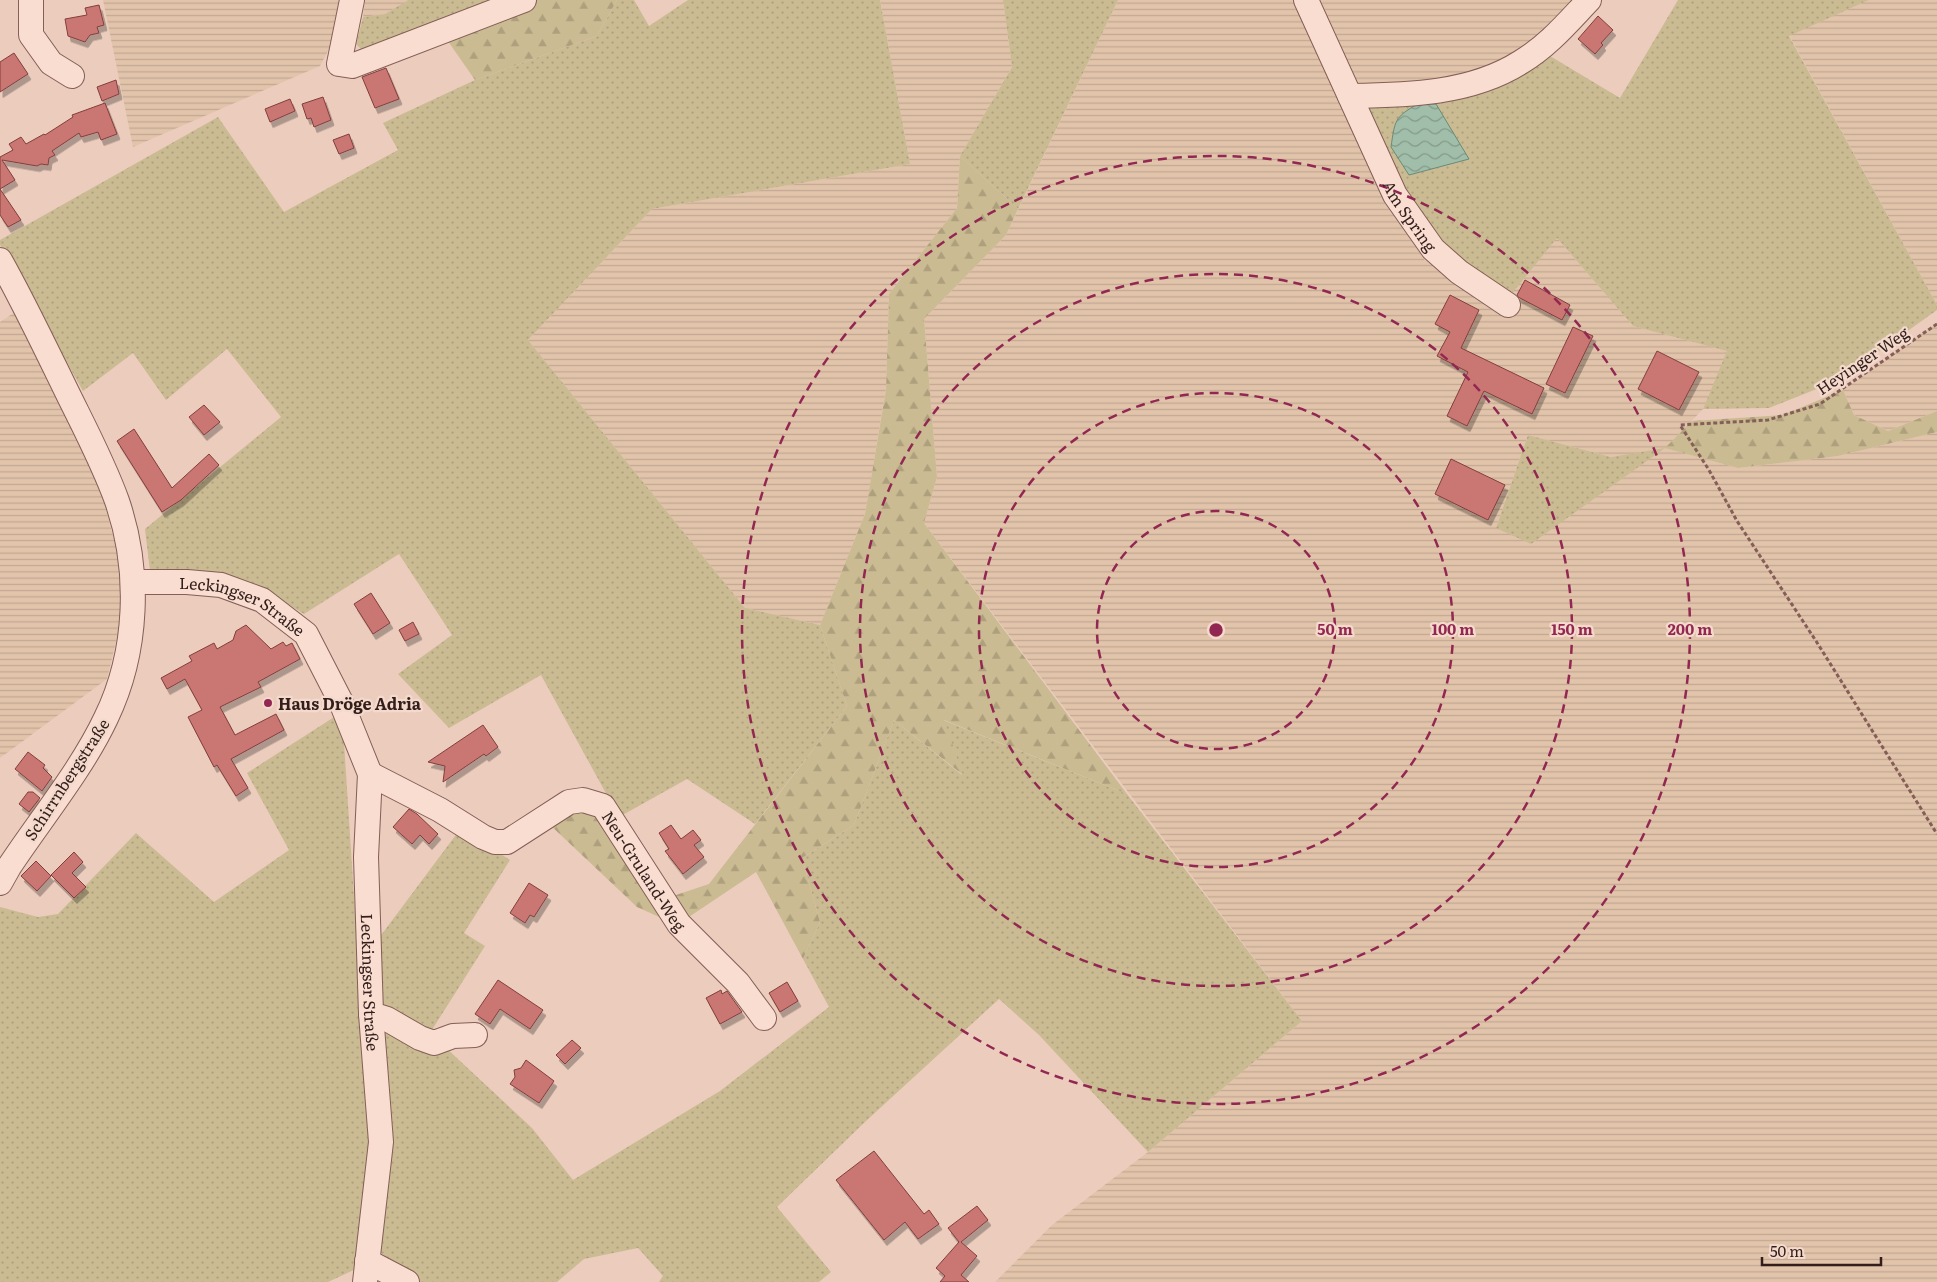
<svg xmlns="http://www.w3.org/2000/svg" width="1937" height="1282" viewBox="0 0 1937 1282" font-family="Literata,serif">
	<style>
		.farmland { fill: url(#farmland-rules); fill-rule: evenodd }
		.grass { fill: url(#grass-dots) }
		.forest { fill: url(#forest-firs) }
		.water { fill: url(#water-waves); stroke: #698b75 }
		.building { fill: #ca7673; stroke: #823e3d; filter: url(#shadow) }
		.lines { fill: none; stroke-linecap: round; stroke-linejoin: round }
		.minor-casing { stroke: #845e57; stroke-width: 26 }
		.path { stroke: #845e57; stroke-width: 3; stroke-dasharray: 4 2.5; stroke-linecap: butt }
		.minor { stroke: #f8ddd0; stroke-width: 24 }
		.ring { fill: none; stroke: #922851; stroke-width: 2.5; stroke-dasharray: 9 6 }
		.poi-dot { fill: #922851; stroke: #f4dacc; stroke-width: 2 }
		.labels { text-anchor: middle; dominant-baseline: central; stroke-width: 4.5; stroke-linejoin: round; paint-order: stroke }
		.street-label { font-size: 16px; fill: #331e1b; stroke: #f4dacc }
		.poi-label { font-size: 16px; font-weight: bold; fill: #331e1b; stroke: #f4dacc; text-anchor: start }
		.centre { fill: #922851; stroke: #f4dacc; stroke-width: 2.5 }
		.ring-label { font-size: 15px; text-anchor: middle; font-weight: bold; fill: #922851; stroke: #f4dacc; stroke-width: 4.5; stroke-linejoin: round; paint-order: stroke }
	</style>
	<defs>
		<pattern id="farmland-rules" width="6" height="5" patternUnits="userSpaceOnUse" patternTransform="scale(1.25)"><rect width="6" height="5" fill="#e2c4ab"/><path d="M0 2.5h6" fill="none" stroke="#c2a893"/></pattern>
		<pattern id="grass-dots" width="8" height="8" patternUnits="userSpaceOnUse" patternTransform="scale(1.25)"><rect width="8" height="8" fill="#cabb92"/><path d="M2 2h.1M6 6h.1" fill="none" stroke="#aea07d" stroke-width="1.8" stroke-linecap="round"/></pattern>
		<pattern id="forest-firs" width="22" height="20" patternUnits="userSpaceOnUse" patternTransform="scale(1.25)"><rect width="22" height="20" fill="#cabb92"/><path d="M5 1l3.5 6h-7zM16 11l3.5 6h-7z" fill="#aea07d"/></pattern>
		<pattern id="water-waves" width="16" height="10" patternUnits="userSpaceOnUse" patternTransform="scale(1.25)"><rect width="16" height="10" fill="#a1beaa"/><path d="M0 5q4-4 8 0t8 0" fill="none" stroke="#849a8a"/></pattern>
		<filter id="shadow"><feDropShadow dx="3" dy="5.5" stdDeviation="0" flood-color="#0004"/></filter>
	</defs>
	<rect width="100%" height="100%" fill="#ecccbd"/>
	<path class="farmland" d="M103 0H348L343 23 320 66 133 147Z
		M365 0H408L385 14 363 17Z
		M880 0H1003L1012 67 960 156 957 208 889 294 886 389 865 514 820 625 745 608 528 340 652 209 910 164Z
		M1118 0H1578L1534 46 1355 120 1425 261 1437 248 1557 238 1633 326 1728 351 1703 409 1666 448 1738 468 1838 456 1937 432V1282H995L1052 1225 1148 1152 1302 1021 924 523 937 477 924 319 1006 235ZM1528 435 1611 457 1664 449 1496 528Z
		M1869 0H1937V305L1789 35Z
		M15 312 100 487 120 562 121 621 107 679 0 758V322Z
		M1937 323V411L1888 431 1854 415 1843 390Z"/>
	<path class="grass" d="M408 0H531L365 53 356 44 363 17 385 14Z
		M617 0H634L649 26 688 0H880L910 164 652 209 528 340 745 608 820 625 847 706 755 824 687 779 619 817 541 675 449 728 398 674 452 635 399 554 304 614 261 588 150 571 145 529 281 417 227 349 166 400 133 353 83 391 0 245V240L218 117 284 212 398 150 383 123 475 80 597 36Z
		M1003 0H1118L1018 209 960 156 1012 67Z
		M1678 0H1869L1789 36 1937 305V310L1839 380 1769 408 1703 409 1727 351 1633 326 1557 238 1513 292 1437 248 1399 192 1363 102 1545 53 1620 98Z
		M1528 435 1611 457 1665 448 1531 544 1496 528Z
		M342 712 370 1142 358 1268 328 1282H0V907L38 917 58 914 136 833 214 902 289 850 247 773Z
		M894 720 962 775 943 720 1127 794 1302 1021 1148 1152 1039 1035 999 999 866 1121 777 1207 831 1272 819 1282H659L663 1276 638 1248 584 1259 557 1282H417L379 1251 392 1145 379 938 461 828 510 860 464 933 485 946 430 1033 532 1128 573 1180 720 1091 829 1007 803 959 820 922 802 858 854 825Z"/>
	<path class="forest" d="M531 0H617L597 36 475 80 443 34Z
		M960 156 1018 209 1006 235 924 319 937 477 924 523 1127 794 944 720 963 775 894 720 854 825 802 858 820 922 803 959 756 872 677 925 637 907 548 823 571 806 603 817 655 902 709 884 847 706 820 625 865 514 886 390 889 294 957 208Z
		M1843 390 1854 415 1888 431 1937 411V432L1838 456 1738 468 1665 448 1692 421 1783 415Z"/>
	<path class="water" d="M1418 104H1436L1469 159 1409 175 1391 147C1395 121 1394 117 1418 104Z"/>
	<path class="building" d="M99 5 104 25 97 27 99 33 90 35 85 42 68 36 65 19 87 15 85 8Z
		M1598 16 1613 30 1601 43 1603 45 1595 54 1578 39Z
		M14 53 28 74 0 92V62Z
		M386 68 399 99 375 108 362 77Z
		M116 80 119 94 102 101 97 87Z
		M323 97 331 120 314 127 311 118 307 119 302 104Z
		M290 99 295 111 270 122 265 109Z
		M105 103 117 134 101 140 98 132 81 137 79 133 52 151 55 155 49 158 48 165 41 164 37 166 2 160 15 180 0 189 21 220 8 227 0 215V157L13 150 9 144 21 137 26 144 44 134 45 135 73 117 72 115Z
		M349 134 354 148 339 154 333 140Z
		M1525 280 1570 305 1562 320 1518 297 1517 295Z
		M1450 295 1479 310 1461 348 1544 388 1532 414 1484 391 1467 426 1447 416 1468 372 1437 356 1450 332 1435 324Z
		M1573 327 1593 336 1565 393 1546 384Z
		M1657 351 1699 372 1679 410 1638 389Z
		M204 405 220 422 204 435 189 417Z
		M134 429 172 488 209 454 219 465 181 500 162 512 117 441Z
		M1451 459 1505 485 1488 520 1435 494Z
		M371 593 390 623 373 634 354 604Z
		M413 622 419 634 405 641 399 630Z
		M246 625 271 649 283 642 286 646 292 643 300 659 258 682 261 687 220 707 235 735 276 714 284 730 231 759 248 788 236 796 217 765 214 767 188 717 202 710 185 679 167 689 161 678 192 661 189 656 214 643 217 649 233 640 236 631Z
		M483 725 498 747 486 756 484 754 443 782 445 766 428 762Z
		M28 752 45 765 43 768 52 777 42 791 15 769Z
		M28 792H33L40 798 29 812 19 804Z
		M409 809 417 814 438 834 429 844 420 835 412 844 393 827Z
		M671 825 681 839 693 830 701 840 694 845 704 857 683 874 665 851 669 849 659 833Z
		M74 852 83 862 72 873 86 887 74 898 51 875Z
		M36 861 51 876 37 891 21 876Z
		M529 883 548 895 534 917 530 915 525 923 510 913Z
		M498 980 543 1010 530 1029 500 1009 490 1024 475 1014Z
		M787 982 798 1001 780 1012 769 993Z
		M721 990 722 994 727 991 742 1012 720 1024 706 998Z
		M572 1040 581 1048 565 1064 556 1055Z
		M526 1060 554 1081 539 1103 510 1084 515 1077 514 1070 521 1068Z
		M874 1151 924 1214 929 1210 939 1224 918 1239 905 1222 884 1240 836 1180Z
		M977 1206 988 1220 961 1242 977 1256 961 1275 969 1282H940L945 1276 936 1268 959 1242 948 1228Z"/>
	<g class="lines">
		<defs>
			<g id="minor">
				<path d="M31 0V35L51 63 72 76"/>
				<path d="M352 0 339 64 352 66 524 0"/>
				<path id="s1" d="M1306 0 1395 195 1433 249 1459 272 1508 305"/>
				<path d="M1350 96C1407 95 1471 94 1521 62 1548 46 1568 22 1589 0"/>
				<path d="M0 260C23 301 44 345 65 388 83 425 103 462 117 501 141 571 138 652 106 718 82 769 40 820 9 867L0 883"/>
				<path id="s2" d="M133 582H187L221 585 262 600 306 634 341 702 370 774 366 857 371 1014 381 1142 365 1282"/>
				<path id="s3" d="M370 774 440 810 483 837 495 842H507L569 802 583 800 603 806 679 924 738 983 764 1018"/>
				<path d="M371 1014 387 1019 420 1038 434 1043 453 1036 475 1035"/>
				<path d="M367 1261 407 1282"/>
			</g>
		</defs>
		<use href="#minor" class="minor-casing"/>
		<path class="path" d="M1937 324 1820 404 1768 420 1680 425 1709 470 1737 521 1816 641 1937 834"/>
		<use href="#minor" class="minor"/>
	</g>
	<g class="ring">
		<circle cx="1216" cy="630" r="119"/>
		<circle cx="1216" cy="630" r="237"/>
		<circle cx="1216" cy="630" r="356"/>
		<circle cx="1216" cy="630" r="474"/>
	</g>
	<circle class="poi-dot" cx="268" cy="703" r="5"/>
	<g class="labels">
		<g class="street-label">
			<text stroke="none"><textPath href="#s1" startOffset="240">Am Spring</textPath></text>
			<text transform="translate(1862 360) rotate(-34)">Heyinger Weg</text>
			<text stroke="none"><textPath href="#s2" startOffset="115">Leckingser Straße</textPath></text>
			<text transform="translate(66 779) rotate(-57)">Schirrnbergstraße</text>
			<text stroke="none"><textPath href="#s3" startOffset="340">Neu-Gruland-Weg</textPath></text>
			<text stroke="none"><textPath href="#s2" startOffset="550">Leckingser Straße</textPath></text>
		</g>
		<g class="poi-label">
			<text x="278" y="703">Haus Dröge Adria</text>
		</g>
	</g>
	<circle cx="1216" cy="630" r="8" class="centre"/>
	<g class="ring-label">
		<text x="1335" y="635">50 m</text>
		<text x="1453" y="635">100 m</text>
		<text x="1572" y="635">150 m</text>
		<text x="1690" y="635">200 m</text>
	</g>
	<path d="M1762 1257v8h119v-8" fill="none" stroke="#331e1b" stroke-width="2.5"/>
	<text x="1770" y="1257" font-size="15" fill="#331e1b" stroke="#f4dacc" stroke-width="4" paint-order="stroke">50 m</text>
</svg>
